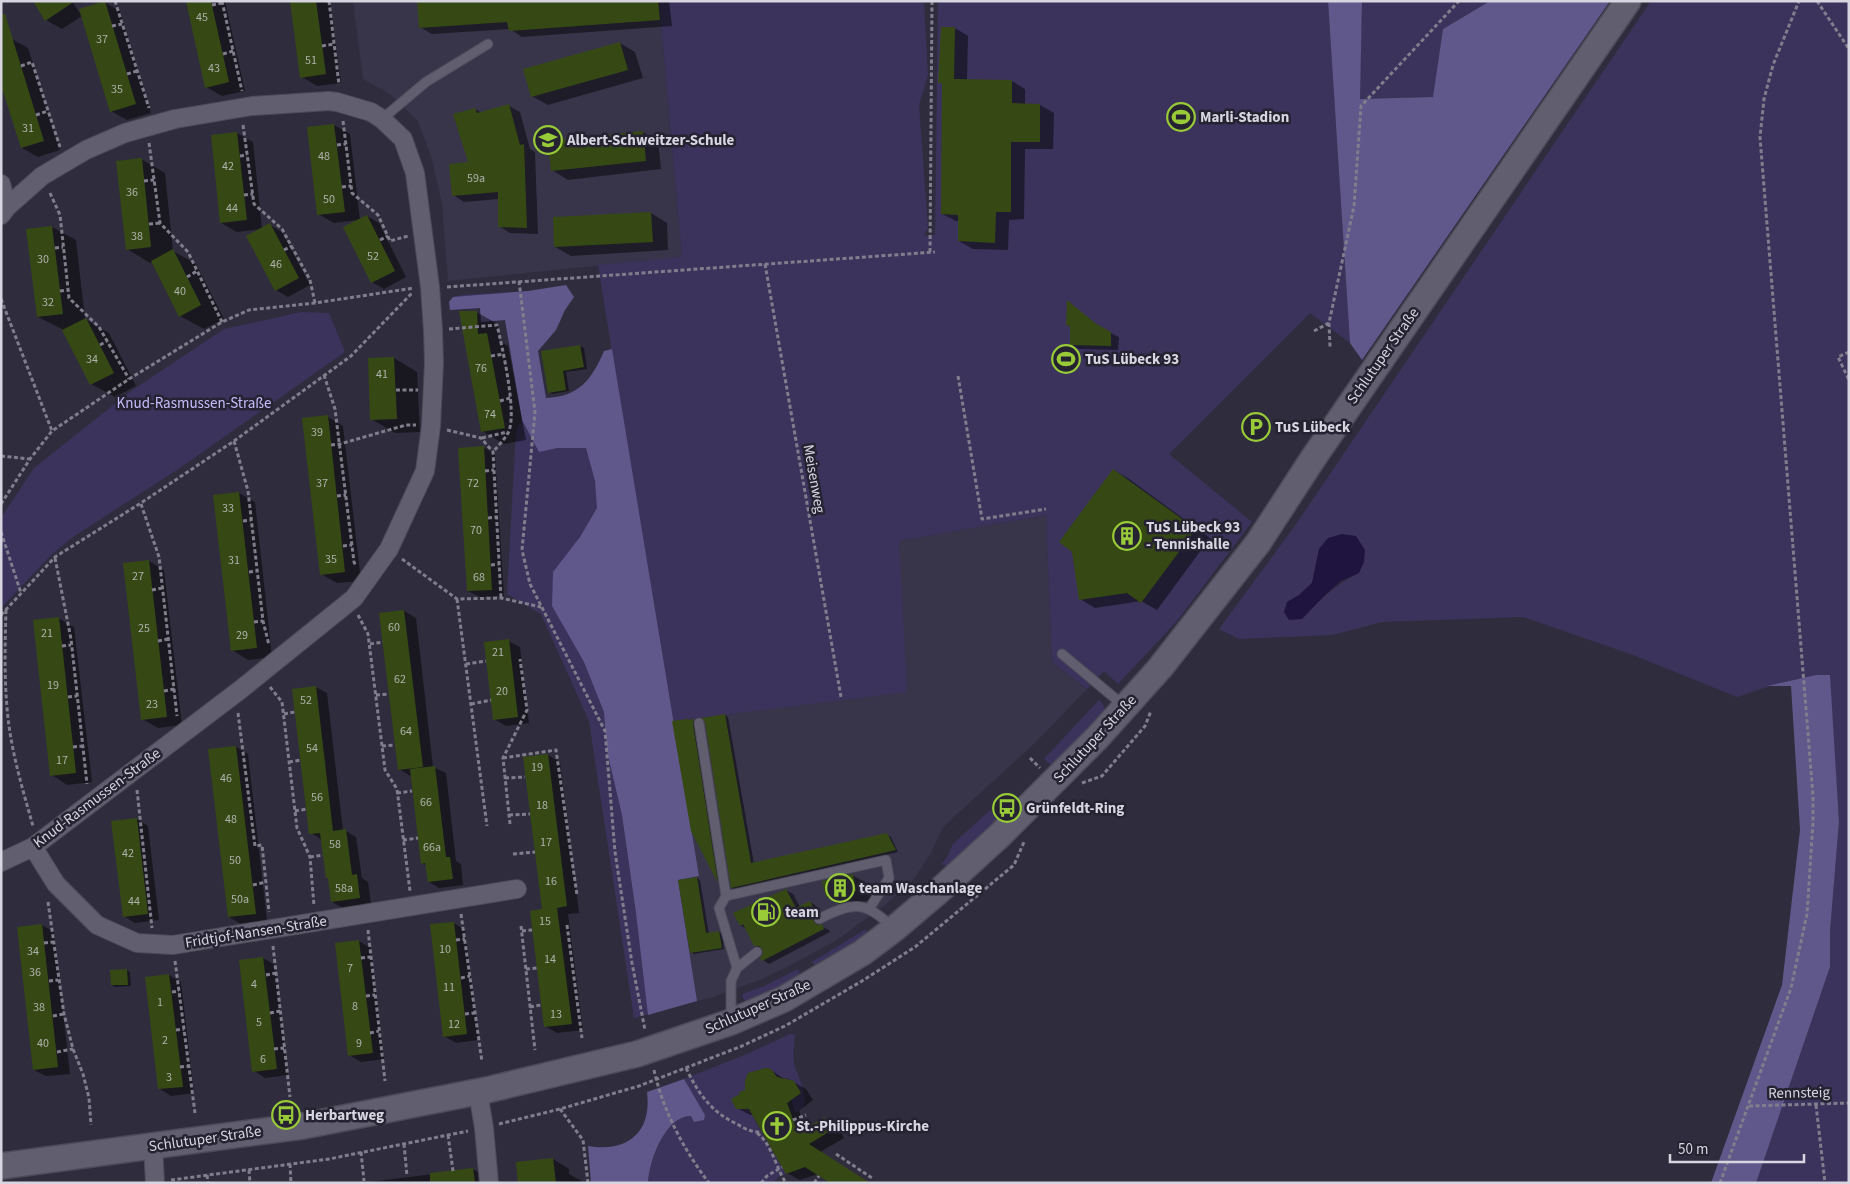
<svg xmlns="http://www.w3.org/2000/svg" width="1850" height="1184" viewBox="0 0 1850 1184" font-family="'Source Sans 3',sans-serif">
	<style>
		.built { fill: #38354b }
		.green { fill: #3b335c; fill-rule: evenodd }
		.forest { fill: #60578a }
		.water { fill: #1f133f }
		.shadow { fill: #0007 }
		.building { fill: #364914 }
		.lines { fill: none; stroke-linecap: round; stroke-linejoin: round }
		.service-casing { stroke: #4c4b58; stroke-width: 11 }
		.minor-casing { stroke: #4c4b58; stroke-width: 20 }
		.secondary-casing { stroke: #4c4b58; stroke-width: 28 }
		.path { stroke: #807e8c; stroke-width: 3; stroke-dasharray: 4 2.5; stroke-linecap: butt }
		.service { stroke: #615e70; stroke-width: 9 }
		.minor { stroke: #615e70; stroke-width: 18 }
		.secondary { stroke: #615e70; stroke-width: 25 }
		.labels { text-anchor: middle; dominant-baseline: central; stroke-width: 5; stroke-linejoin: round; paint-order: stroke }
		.number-label { font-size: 12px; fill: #aeb2ad }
		.poi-label { font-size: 15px; font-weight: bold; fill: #d6d5e0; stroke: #252332; text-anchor: start }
		.street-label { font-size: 15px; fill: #d6d5e0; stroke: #252332 }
		.park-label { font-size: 15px; fill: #c6bcfb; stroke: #252332 }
	</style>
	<rect width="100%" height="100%" fill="#2f2d3d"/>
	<path class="built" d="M353 1H659L682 257 448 281 442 203 432 159 418 121 390 94 363 79Z
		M1046 515 1052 662 1087 689 1036 742 943 827 931 853 913 880 886 904 837 940 785 968 762 979 710 998 697 1001 678 880 699 876 672 721 725 714 898 541Z"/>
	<path class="green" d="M659 1H924L928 75 919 105 928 228 924 236 935 235 938 1H1328L1350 343 1310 313 1169 454 1252 522 1177 621 1118 684 1104 671 1087 689 1052 662 1046 515 899 541 907 692 672 721 699 876 678 880 697 1001 634 1018 589 721 541 614 507 594 516 431 522 420 505 320 481 322 480 308 450 310 449 302 453 297 461 295 528 291 549 418 621 408 598 265 682 257Z
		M1362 1H1490L1443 29 1434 97 1359 99Z
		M1651 1H1849V1183H1756L1830 967V931L1839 822 1829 675C1798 676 1766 687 1737 697L1633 655 1523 617 1382 622 1332 635 1239 639 1219 629 1294 527ZM1319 549 1359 573C1336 584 1319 600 1302 619L1287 602 1299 595 1312 583Z
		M301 312 329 313 345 352 177 470 73 537 52 554 1 608V518L34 468 131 391 224 329Z
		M1099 700 1103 704 1106 713 1055 769 1044 759Z
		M990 810 1001 821 950 867 941 864 946 859 953 844Z
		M866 929V936L818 969 812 962Z
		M798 969 801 978 745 1002 742 994 764 986Z
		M790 1034 795 1035C794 1046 792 1057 795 1067 799 1080 815 1106 795 1113L791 1099 800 1094 797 1084 788 1078H776L771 1069 766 1068 749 1073C731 1094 775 1154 786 1174L781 1175 772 1183H648C649 1161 665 1117 691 1116L695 1122 705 1115 684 1079 747 1054Z"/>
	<path class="forest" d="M1328 1H1362L1360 99 1433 97 1443 29 1490 1H1610L1362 360 1350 343Z
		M566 285 574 297 565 310 556 330 538 351 546 398C579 397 592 379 604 351L612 349 699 876 678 880 697 1001 648 1015 636 913 622 815 607 751 604 712 584 662 552 606 553 572 580 537 597 508 595 481 586 448H557L539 452 522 420 505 320 481 322 480 308 450 310 449 302 453 297 528 291Z
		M1816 675H1830L1839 822 1830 931V967L1756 1183H1711L1782 985 1800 830 1791 686H1767Z
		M684 1079 705 1115 704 1120 694 1122 691 1116C665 1116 649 1161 648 1183H591L588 1146C628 1153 652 1132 647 1092Z"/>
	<path class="water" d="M1342 534 1356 536 1365 550 1364 562 1359 573 1341 581 1324 596 1302 619 1289 620 1284 612 1287 602 1299 595 1312 583 1319 549 1328 538Z"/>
	<path class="shadow" d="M72 1 81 15 104 2 120 11 151 113 127 120 111 111 82 16 62 29 46 20Z
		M187 1H225L245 91 222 96 206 87Z
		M292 1H330L341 83 317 86 302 77Z
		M418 1H669L672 26 522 37 510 29 432 34 420 27Z
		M955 28 968 36 967 81H1012L1025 89V105H1040L1054 113 1053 149H1025L1024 219 1009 220 1008 250 973 249 959 241V221H956L942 214 943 84 940 82Z
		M12 39 28 48 60 150 38 157 22 148Z
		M620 43 635 52 643 78 548 105 532 96Z
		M509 106 520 112 530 149 535 152 538 234 510 233 499 226V199L464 202 453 195 469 163 475 109 482 113Z
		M334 125 350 134 360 220 367 216 379 223 406 277 384 289 372 282 358 220 334 223 318 214 308 128Z
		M643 132 658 141 661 169 568 180 552 170Z
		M237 133 253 142 262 229 270 225 282 232 310 285 288 297 276 290 262 229 237 232 221 223 212 136Z
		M141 159 165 173 173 251 196 264 224 319 204 329 180 316 153 262 150 263 127 249Z
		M651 213 667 223 668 250 571 256 555 247Z
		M52 227 76 240 85 319 109 333 136 386 115 397 91 384 64 330 38 317 28 230Z
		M1068 302 1101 328 1119 337 1118 350 1079 349 1071 344V327L1067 325Z
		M476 312 498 324 499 341 508 346 526 440 504 444 482 431Z
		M580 346 584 348 587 369 566 372 569 391 553 394 549 392 542 352Z
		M394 358 417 372 420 432 395 433 371 419Z
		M328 417 343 426 361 581 337 583 321 574Z
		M483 447 495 454 504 596 480 597 468 591Z
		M1114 470 1129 479 1210 538 1157 610 1141 601 1095 608 1080 599Z
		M239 493 255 502 272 657 248 660 232 650Z
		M149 561 164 570 182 725 158 728 142 719Z
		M404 611 416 618 433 767 446 773 456 861 461 864 463 885 439 888 429 882 427 866 422 863 412 777 399 769Z
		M58 618 74 627 92 782 67 785 52 775Z
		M508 641 520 647 529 723 506 726 494 719Z
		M316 687 327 693 343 831H346L356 837 362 878 368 882 371 904 343 908 332 902 330 879 327 878 322 840 311 833Z
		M725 715 728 717 754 864 887 835 891 837 898 852 736 890 732 888Z
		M690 721H694L697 722 720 884 692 831Z
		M236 747 248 754 267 920 241 924 229 917Z
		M548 755 560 762 579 913 568 914 583 1030 557 1033 545 1026 543 911Z
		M137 819 148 826 159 920 135 923 124 916Z
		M852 875 868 884 871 900 843 906 827 896Z
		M697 878 700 880 709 934 719 932 722 934 724 949 694 954 691 952Z
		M786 890 793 894 800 907 810 902 816 906 822 917 819 922 820 926 829 930 830 932 769 964 763 960 764 949 755 946 747 929 741 926Z
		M454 923 465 930 479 1040 456 1043 444 1036Z
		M42 925 54 932 70 1074 46 1076 34 1070Z
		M359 941 371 948 384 1059 361 1062 349 1055Z
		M263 958 275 965 288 1075 265 1078 254 1071 240 961Z
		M127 970 130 972 131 986 115 987 112 985Z
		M169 975 181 982 194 1093 171 1096 160 1089Z
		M771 1070 786 1080 793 1082 806 1089 813 1100 799 1111 806 1130 824 1119 837 1126 844 1138 820 1152 818 1174 800 1180 787 1173 754 1115H750L737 1108 746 1091Z
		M553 1159 569 1169V1174L582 1181V1183H519Z
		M473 1169 484 1176 485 1183H361Z"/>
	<path class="building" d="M33 1H75L45 21Z
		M105 1 136 104 110 112 79 9Z
		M186 1H211L229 82 205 88Z
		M290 1H316L326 74 300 78Z
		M417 1H658L660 20 509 31 507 22 419 28Z
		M1 14H5L44 141 21 148 1 85Z
		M941 27H955L954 79 1012 80V103L1040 104V142H1011V212H996L995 243 958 241V215L941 214 942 83H938Z
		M620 42 628 70 531 97 523 69Z
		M509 104 520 145 524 144 527 228 498 227V192L452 196 449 164 468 162 453 114 475 108 477 113Z
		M334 124 345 212 317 215 307 127Z
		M643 131 646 161 551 171 548 141Z
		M237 132 247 220 220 223 211 135Z
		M142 158 151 247 126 250 116 161Z
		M651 212 653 242 554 247 553 217Z
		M367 215 395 271 371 283 343 227Z
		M270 223 299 278 275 291 246 236Z
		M52 226 63 314 37 317 26 229Z
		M173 249 201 305 179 317 151 261Z
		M1067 300 1095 323 1111 332V346L1070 345V326L1066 325Z
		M459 311H477L478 334 487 333 505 428 481 432Z
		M86 318 114 373 90 385 62 330Z
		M580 345 584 367 563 371 566 390 548 393 541 351Z
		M394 357 397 419 370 420 368 358Z
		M328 415 345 572 320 575 302 418Z
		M484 446 492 590 467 591 458 448Z
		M1113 469 1196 529 1141 603 1127 593 1079 600 1072 552 1059 542Z
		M239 492 257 648 231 651 213 495Z
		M149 560 167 717 141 720 123 563Z
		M404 610 423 767 398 770 379 613Z
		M59 617 76 773 50 776 33 620Z
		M509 639 518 717 493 720 484 642Z
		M316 686 333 831 346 829 352 875 357 874 360 898 331 902 328 878H326L320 833 309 834 292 689Z
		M725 714 751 863 887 833 896 850 731 888 705 722 702 718Z
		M688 719V720L694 719 693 724 718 883 691 831 672 721Z
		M236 746 256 914 228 917 208 749Z
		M548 754 567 906 557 908 572 1024 544 1027 530 911 542 909 523 757Z
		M435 766 446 857H450L453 879 428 882 425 863 421 864 410 769Z
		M137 818 148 914 123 917 111 821Z
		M853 874 856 891 826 897 822 881Z
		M697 877 706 933 719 931 722 948 690 953 678 880Z
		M786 889 796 908 810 901 816 913 813 918 814 922 818 925 822 924 824 929 762 961 760 958 763 954 762 949 759 946H754L743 924 740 926 733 913Z
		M454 922 467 1034 443 1037 430 924Z
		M42 924 58 1067 33 1070 17 927Z
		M359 940 373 1053 348 1056 335 943Z
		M263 957 277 1069 252 1072 239 960Z
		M127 969 128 985H111L110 970Z
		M169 974 183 1087 158 1089 145 977Z
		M766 1068 771 1069 777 1077 794 1081 801 1093 787 1103 798 1133 824 1117 832 1130 809 1144 870 1183H830L805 1167 786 1174 749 1109H736L731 1099 740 1094 739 1092 745 1090V1081L748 1073Z
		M553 1158 556 1183H518L516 1162Z
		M473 1168 475 1183H430V1173Z"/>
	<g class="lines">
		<defs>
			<path id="service" d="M382 119 426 82 488 44
				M1062 654 1123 705
				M699 723 726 896
				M819 919C852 902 865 900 892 927
				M737 968 719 908 726 896 886 860 889 878 869 909
				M731 1018V981L737 968 757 952"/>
			<path id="minor" d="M1 184 7 207
				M1 215 7 207 42 176 86 150 125 133 175 119 252 106 329 101 337 102 371 112 382 119 403 139 415 173 430 287 433 330 434 363 431 426 425 471 389 549 354 598 240 690 33 847 1 862
				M33 847 56 884 97 925 137 943 173 945 517 889
				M478 1092 484 1128 489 1183
				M153 1146 155 1183"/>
			<path id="secondary" d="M1 1166 303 1126 487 1090 637 1054 731 1022 784 999 862 953 894 929 940 890 998 837 1098 737 1160 668 1258 543 1314 457 1628 1"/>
		</defs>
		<use href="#service" class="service-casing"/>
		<use href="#minor" class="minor-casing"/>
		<use href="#secondary" class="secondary-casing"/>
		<path class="path" d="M115 1 149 108
			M222 1 242 91
			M329 1 339 85
			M1817 1 1849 49
			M212 5 222 3
			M112 26 122 24
			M322 46 334 44
			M223 54 233 51
			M21 66 32 62 60 147
			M127 74 137 71
			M36 115 48 111
			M343 121 352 193 378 215 390 241 408 236
			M243 125 254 204 282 229 310 280 315 303
			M149 143 160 223 188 252 222 322
			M337 145 346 144
			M240 156 247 155
			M144 181 154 180
			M342 187 351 186
			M50 193 60 215 69 298 99 327 129 379
			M244 195 253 194
			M149 224 160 223
			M380 240 388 236
			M55 248 63 247
			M284 250 292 246
			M930 252 932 1
			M765 264 841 697
			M187 277 197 271
			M519 281 535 412 522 550 530 584 605 731 615 852 632 963 645 1030
			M447 287 935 252
			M60 291 68 290
			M1 299 52 431
			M1329 323 1330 347
			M449 329 497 325C502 346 518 415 508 433 504 440 498 446 493 452
			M1314 331 1329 323 1354 206 1361 106 1459 1
			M100 345 107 341
			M1849 352 1838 357 1849 380
			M491 356 504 354
			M324 375 335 409 354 562 356 566
			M958 376 982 519 1046 509
			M396 390H418
			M500 401 510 398
			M447 430 481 438 493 452 501 598
			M482 438 507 432
			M234 441 248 491 263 621 269 645
			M331 445 340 444 406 425H416
			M1 456 30 459
			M485 471 494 470
			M337 496 346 495
			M1 504 30 459 52 431 129 379 222 322 249 310 315 303 414 288
			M141 504 159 557 177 716
			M488 518 497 517
			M243 521 251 520
			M1 532 21 593
			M343 546 352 545
			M55 558 71 639 87 784
			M402 559 457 599 501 598 541 607
			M491 565 499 564
			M249 572 257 571
			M152 590 163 588
			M457 599 487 826
			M6 610C5 646 4 682 8 718 12 754 23 791 33 826
			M1 615 55 557 141 503 234 441 351 356 413 292
			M358 615 368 634 385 770 397 789 410 891
			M254 622 263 621
			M158 641 168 639
			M370 644 383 642
			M62 646 71 645
			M466 664 486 661
			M270 687 282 702 297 828 310 857 314 906
			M164 691 174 689
			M376 695 389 694
			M68 697 77 696
			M471 704 491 700
			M238 713 255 846 262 845 269 912
			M284 714 295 712
			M382 746 395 745
			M73 747 83 746
			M503 758 556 750 577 895
			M1030 758 1040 768
			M289 762 301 760
			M505 778 525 777
			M1082 783 1102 776 1145 726 1151 711
			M137 790 152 928
			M397 793 412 791
			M295 811 307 809
			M509 815 530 814
			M510 824 503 758 527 710 520 659
			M403 840 418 838
			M513 854 535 852
			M310 857 323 855
			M253 885 266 882
			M48 902 64 1014 73 1049 83 1074 89 1098 91 1125
			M461 914 482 1062
			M567 925 582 1038
			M521 926 535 1050
			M368 930 385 1081
			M522 931 532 930
			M456 940 465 939
			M44 943 53 942
			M273 946 290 1097
			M361 958 371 957
			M175 961 195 1113
			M526 969 537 968
			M266 975 276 973
			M461 978 470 976
			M49 981 58 980
			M172 992 179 991
			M366 996 375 995
			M530 1007 541 1005
			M270 1013 280 1011
			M465 1014 475 1013
			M53 1016 64 1014
			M176 1030 184 1029
			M370 1033 379 1031
			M274 1049 284 1048
			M57 1052 73 1049
			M180 1067 189 1066
			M686 1068C698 1093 711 1112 737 1124 745 1129 753 1133 762 1132
			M654 1070C663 1111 684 1150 709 1183
			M1816 1105 1825 1183
			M1749 1106 1849 1103
			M560 1109 583 1140 588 1183
			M793 1120 806 1115
			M499 1124 560 1109 639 1086 742 1046 785 1026 862 981 915 947 1014 865 1024 842
			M757 1133C772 1144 776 1168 786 1183
			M448 1135 453 1171
			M404 1144 407 1176
			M361 1152 364 1181
			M836 1154 872 1178
			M290 1164 291 1183
			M249 1170 250 1183
			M207 1175 208 1183
			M171 1180 329 1159 468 1131
			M761 1183 767 1176 782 1167
			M814 1183 819 1176
			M1720 1183 1791 988 1807 914 1813 822V796L1760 137 1764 99 1773 65 1799 1"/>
		<use href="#service" class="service"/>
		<use href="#minor" class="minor"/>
		<use href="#secondary" class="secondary"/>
	</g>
	<defs>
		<symbol id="stadium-ring" viewBox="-11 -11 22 22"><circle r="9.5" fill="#252332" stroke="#98cb37" stroke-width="1.5"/><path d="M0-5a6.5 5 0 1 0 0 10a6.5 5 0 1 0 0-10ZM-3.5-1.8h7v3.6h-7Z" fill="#98cb37"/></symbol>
		<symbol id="school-ring" viewBox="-11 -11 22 22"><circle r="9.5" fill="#252332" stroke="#98cb37" stroke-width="1.5"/><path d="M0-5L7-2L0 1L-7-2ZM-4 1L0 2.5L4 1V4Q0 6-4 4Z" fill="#98cb37"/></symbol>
		<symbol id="parking-ring" viewBox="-11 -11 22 22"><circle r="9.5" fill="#252332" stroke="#98cb37" stroke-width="1.5"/><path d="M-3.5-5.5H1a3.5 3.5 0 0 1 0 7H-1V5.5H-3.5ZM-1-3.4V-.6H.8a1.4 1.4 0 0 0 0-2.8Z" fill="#98cb37"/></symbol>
		<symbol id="building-ring" viewBox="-11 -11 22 22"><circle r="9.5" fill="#252332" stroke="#98cb37" stroke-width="1.5"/><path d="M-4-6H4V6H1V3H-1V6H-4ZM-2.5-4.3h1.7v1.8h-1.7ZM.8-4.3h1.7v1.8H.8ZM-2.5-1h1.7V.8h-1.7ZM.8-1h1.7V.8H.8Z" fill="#98cb37"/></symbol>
		<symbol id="bus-ring" viewBox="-11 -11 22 22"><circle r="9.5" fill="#252332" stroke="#98cb37" stroke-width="1.5"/><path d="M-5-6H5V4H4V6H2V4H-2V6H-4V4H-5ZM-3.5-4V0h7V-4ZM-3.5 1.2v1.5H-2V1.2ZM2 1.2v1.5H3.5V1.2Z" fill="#98cb37"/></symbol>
		<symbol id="fuel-ring" viewBox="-11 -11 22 22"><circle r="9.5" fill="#252332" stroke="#98cb37" stroke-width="1.5"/><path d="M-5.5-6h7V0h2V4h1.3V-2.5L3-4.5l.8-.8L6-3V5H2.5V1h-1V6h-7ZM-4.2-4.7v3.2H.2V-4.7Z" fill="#98cb37"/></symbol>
		<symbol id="church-ring" viewBox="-11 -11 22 22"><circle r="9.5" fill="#252332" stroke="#98cb37" stroke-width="1.5"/><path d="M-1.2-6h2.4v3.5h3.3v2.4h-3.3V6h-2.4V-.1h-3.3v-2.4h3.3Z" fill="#98cb37"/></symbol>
	</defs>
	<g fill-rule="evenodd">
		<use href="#stadium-ring" x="1165" y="101" width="32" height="32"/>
		<use href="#school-ring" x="532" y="124" width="32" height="32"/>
		<use href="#stadium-ring" x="1050" y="343" width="32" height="32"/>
		<use href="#parking-ring" x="1240" y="411" width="32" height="32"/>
		<use href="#building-ring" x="1111" y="520" width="32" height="32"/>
		<use href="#bus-ring" x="991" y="792" width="32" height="32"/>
		<use href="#building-ring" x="824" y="872" width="32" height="32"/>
		<use href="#fuel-ring" x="750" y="896" width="32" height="32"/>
		<use href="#bus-ring" x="270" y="1099" width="32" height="32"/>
		<use href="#church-ring" x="761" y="1110" width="32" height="32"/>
	</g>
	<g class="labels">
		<g class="number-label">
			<text x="202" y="17">45</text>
			<text x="102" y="39">37</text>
			<text x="311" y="60">51</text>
			<text x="214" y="68">43</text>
			<text x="117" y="89">35</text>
			<text x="28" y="128">31</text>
			<text x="324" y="156">48</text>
			<text x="228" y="166">42</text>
			<text x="476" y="178">59a</text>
			<text x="132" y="192">36</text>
			<text x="329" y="199">50</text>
			<text x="232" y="208">44</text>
			<text x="137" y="236">38</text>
			<text x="373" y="256">52</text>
			<text x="43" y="259">30</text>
			<text x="276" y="264">46</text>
			<text x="180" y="291">40</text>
			<text x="48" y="302">32</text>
			<text x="92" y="359">34</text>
			<text x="481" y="368">76</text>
			<text x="382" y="374">41</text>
			<text x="490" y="414">74</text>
			<text x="317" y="432">39</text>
			<text x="322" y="483">37</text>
			<text x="473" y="483">72</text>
			<text x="228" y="508">33</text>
			<text x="476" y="530">70</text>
			<text x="331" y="559">35</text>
			<text x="234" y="560">31</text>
			<text x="138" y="576">27</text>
			<text x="479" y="577">68</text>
			<text x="394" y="627">60</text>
			<text x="144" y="628">25</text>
			<text x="47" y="633">21</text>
			<text x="242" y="635">29</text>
			<text x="498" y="652">21</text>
			<text x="400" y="679">62</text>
			<text x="53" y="685">19</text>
			<text x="502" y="691">20</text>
			<text x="306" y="700">52</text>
			<text x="152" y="704">23</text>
			<text x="406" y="731">64</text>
			<text x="312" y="748">54</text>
			<text x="62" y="760">17</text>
			<text x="537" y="767">19</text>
			<text x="226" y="778">46</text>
			<text x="317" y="797">56</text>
			<text x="426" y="802">66</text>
			<text x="542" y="805">18</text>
			<text x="231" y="819">48</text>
			<text x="546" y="842">17</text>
			<text x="335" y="844">58</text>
			<text x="432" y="847">66a</text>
			<text x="128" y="853">42</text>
			<text x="235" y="860">50</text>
			<text x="551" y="881">16</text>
			<text x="344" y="888">58a</text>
			<text x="240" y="899">50a</text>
			<text x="134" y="901">44</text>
			<text x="545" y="921">15</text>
			<text x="445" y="949">10</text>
			<text x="33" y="951">34</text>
			<text x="550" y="959">14</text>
			<text x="350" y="968">7</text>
			<text x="35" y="972">36</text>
			<text x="254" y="984">4</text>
			<text x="449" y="987">11</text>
			<text x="160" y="1002">1</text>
			<text x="355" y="1006">8</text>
			<text x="39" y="1007">38</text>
			<text x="556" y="1014">13</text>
			<text x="259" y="1022">5</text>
			<text x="454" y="1024">12</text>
			<text x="165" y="1040">2</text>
			<text x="43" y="1043">40</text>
			<text x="359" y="1043">9</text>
			<text x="263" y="1059">6</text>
			<text x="169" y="1077">3</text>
		</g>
		<g class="poi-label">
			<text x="1200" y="117">Marli-Stadion</text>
			<text x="567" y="140">Albert-Schweitzer-Schule</text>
			<text x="1085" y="359">TuS Lübeck 93</text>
			<text x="1275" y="427">TuS Lübeck</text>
			<text x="1146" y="527">TuS Lübeck 93<tspan x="1146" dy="17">- Tennishalle</tspan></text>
			<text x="1026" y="808">Grünfeldt-Ring</text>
			<text x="859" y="888">team Waschanlage</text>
			<text x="785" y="912">team</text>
			<text x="305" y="1115">Herbartweg</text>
			<text x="796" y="1126">St.-Philippus-Kirche</text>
		</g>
		<g class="street-label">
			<text transform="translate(1383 356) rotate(-55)">Schlutuper Straße</text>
			<text transform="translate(814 479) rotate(80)">Meisenweg</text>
			<text transform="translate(1095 739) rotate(-47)">Schlutuper Straße</text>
			<text transform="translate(97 798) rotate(-37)">Knud-Rasmussen-Straße</text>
			<text transform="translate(256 932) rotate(-9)">Fridtjof-Nansen-Straße</text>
			<text transform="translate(758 1007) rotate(-24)">Schlutuper Straße</text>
			<text transform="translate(1799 1093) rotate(-1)">Rennsteig</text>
			<text transform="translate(205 1139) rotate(-8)">Schlutuper Straße</text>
		</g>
		<g class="park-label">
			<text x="194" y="403">Knud-Rasmussen-Straße</text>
		</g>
	</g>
	<rect width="1850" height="1184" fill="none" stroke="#d6d5e0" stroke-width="5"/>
	<path d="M1670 1154v8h134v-8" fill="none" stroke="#d6d5e0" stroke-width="2.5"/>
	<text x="1678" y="1154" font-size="15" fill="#d6d5e0" stroke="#252332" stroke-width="4" paint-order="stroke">50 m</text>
</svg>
